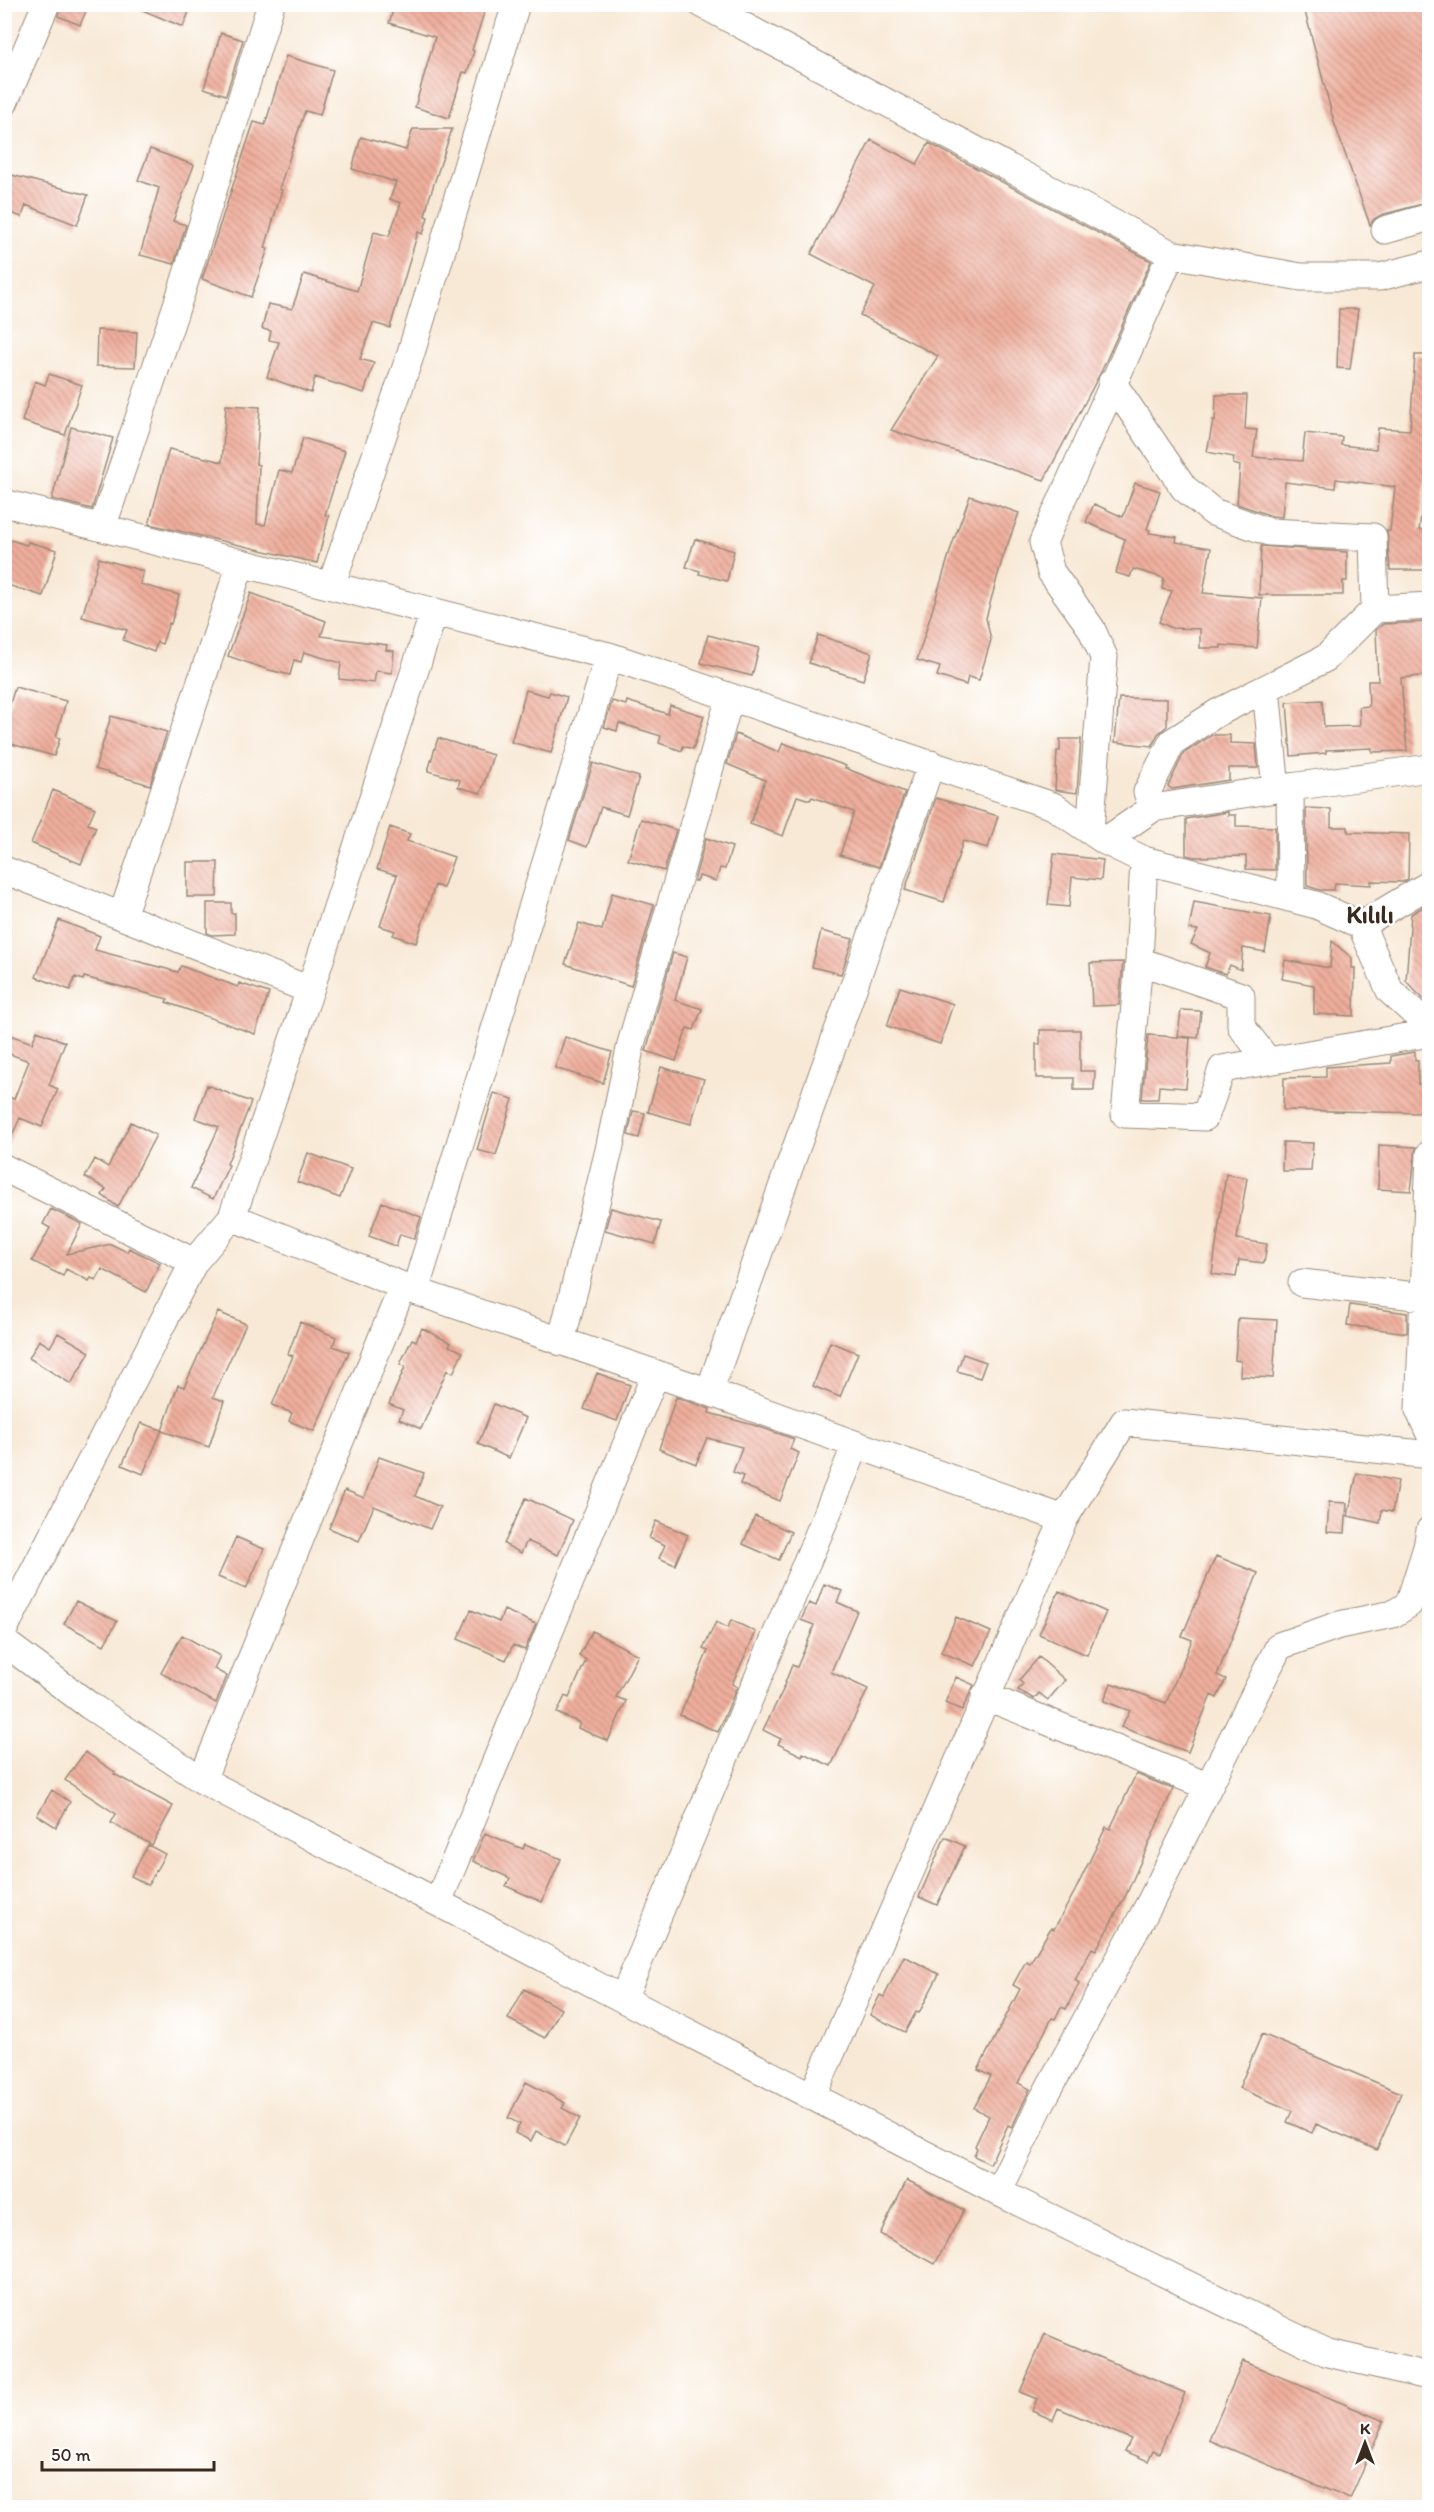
<svg xmlns="http://www.w3.org/2000/svg" width="1434" height="2512" viewBox="0 0 1434 2512" font-family="Itim,sans-serif">
	<style>
		.building { fill: url(#building-back-hatch) }
		.lines { fill: none; stroke-linecap: round; stroke-linejoin: round }
		.minor-casing { stroke: #9a8a7a; stroke-width: 29 }
		.minor { stroke: #fff; stroke-width: 27 }
		.labels { text-anchor: middle; dominant-baseline: central; stroke-width: 5; stroke-linejoin: round; paint-order: stroke }
		.quarter-label { font-size: 24px; font-weight: bold; fill: #3b2a1e; stroke: #fff }
	</style>
	<defs>
		<pattern id="building-back-hatch" width="6" height="6" patternUnits="userSpaceOnUse" patternTransform="scale(1.5)"><rect width="6" height="6" fill="#f0af9d"/><path d="M-1 5l2 2M0 0l6 6M5-1l2 2" fill="none" stroke="#c48f7f"/></pattern>
	</defs>
	<rect width="100%" height="100%" fill="#fff"/>
	<filter id="ink" filterUnits="userSpaceOnUse"><feTurbulence type="fractalNoise" baseFrequency=".0167" numOctaves="2"/><feDisplacementMap in="SourceGraphic" scale="12" xChannelSelector="R" yChannelSelector="G"/><feConvolveMatrix kernelMatrix="1 2 1 2 8 2 1 2 1" color-interpolation-filters="sRGB"/></filter>
	<filter id="wash" filterUnits="userSpaceOnUse"><feTurbulence type="fractalNoise" baseFrequency=".008" numOctaves="4" result="noise"/><feDisplacementMap in="SourceGraphic" scale="24" xChannelSelector="R" yChannelSelector="G"/><feGaussianBlur stdDeviation="1.35" result="paint"/><feColorMatrix in="noise" values="0 0 0 0 0 0 0 0 0 0 0 0 0 0 0 0 0 1.4 0 .05"/><feComposite in="paint" operator="in"/></filter>
	<g filter="url(#wash)">
		<rect width="100%" height="100%" fill="#f8e9d6"/>
		<g id="blocks">
			<path class="building" d="M61 4H89L80 25 58 16Z
				M128 4H192L183 27Z
				M395 4H487L472 50 474 51 467 73 463 72 449 118 415 107 435 37 389 23Z
				M1303 4H1430V202L1381 215 1374 219 1370 225 1334 122Z
				M221 33 243 40 226 95 204 88Z
				M286 56 333 70 320 115 305 111 279 189 282 190 265 248 268 249 251 297 202 279 254 122 265 125Z
				M413 129H452L429 199 425 216 428 217 423 234 418 232 390 328 373 323 360 359 374 363 364 393 315 377 311 393 267 377 279 342 269 340 271 331 262 329 268 304 292 309 304 274 357 291 374 232 389 236 401 203 390 199 396 182 352 169 361 137 406 150Z
				M871 140 917 164 929 143 1151 261 1102 370 1044 480 891 430 938 356 860 315 875 287 811 254Z
				M150 149 194 165 173 221 186 225 174 264 140 255 159 188 138 180Z
				M4 173 88 195 77 225 26 205 22 217 4 211Z
				M1339 309H1358L1350 369 1337 368Z
				M97 330 137 332 135 367 96 366Z
				M1415 355H1430V450L1419 530H1430V570H1390L1387 531H1390L1395 487 1336 479 1335 488 1285 482 1282 517 1272 516 1237 504 1240 466 1233 464 1234 457 1207 452 1213 420 1215 421 1216 395H1247L1245 429 1257 430 1253 457 1302 461 1305 433 1342 437 1341 445 1376 449 1378 428 1410 430Z
				M49 374 82 385 65 435 22 421 35 381 45 385Z
				M226 405 260 407 256 464 259 465 257 524 265 525 279 470 292 473 303 438 345 451 325 515 329 516 317 563 149 524 169 449 222 462Z
				M71 427 113 438 92 509 52 499Z
				M1135 483 1160 491 1147 529 1150 530 1149 533 1177 537 1176 542 1211 548 1203 593 1262 598 1257 648 1221 645V648H1200V629L1172 628 1159 622 1172 591 1162 589 1164 578 1133 569 1130 577 1116 573 1125 539 1086 522 1094 504 1123 517Z
				M970 496 1019 513 1002 560 986 618 991 640 979 680 968 677 966 685 937 676 940 667 917 660 952 545Z
				M4 538 27 545 28 542 57 550 43 596 4 584Z
				M695 539 734 551 727 581 699 574 700 571 686 567Z
				M1261 546 1347 552V581H1343V595H1259Z
				M99 558 143 571 140 584 179 595 171 624 169 623 162 644 157 642 154 652 123 640 127 630 82 617Z
				M251 593 326 621 321 636 387 645 386 650 394 651 392 673 376 671 374 683 339 679 341 663 304 652 301 662 294 660 290 675 269 670 228 656Z
				M1430 622V675L1401 678 1407 751 1372 752V748L1326 750V753L1291 756 1287 702 1322 700 1324 727 1360 726 1359 707 1369 706 1368 681H1378L1376 630 1383 624Z
				M708 635 759 648 752 676 701 663Z
				M818 635 872 653 863 680 809 663Z
				M15 687 66 701 56 737 60 738 54 756 4 742V724Z
				M526 690 548 696 550 692 567 697 551 753 511 742Z
				M1119 698 1167 699V726L1158 734 1152 746 1115 742Z
				M612 701 626 705 627 701 668 714 670 705 704 716 693 749 683 746 682 751 659 743 661 736 619 723 617 731 604 727Z
				M111 716 167 732 150 785 95 769Z
				M736 734 779 752 783 743 846 766 845 768 905 792 879 867 840 855 854 812 812 797 810 800 797 796 783 836 750 824 765 780 727 764Z
				M1212 735H1230V743L1256 744 1258 768H1229V780L1172 789 1168 786 1184 753Z
				M438 738 493 755 481 793 458 787 460 780 428 771Z
				M1060 739H1081L1077 793 1055 790 1057 751H1060Z
				M593 763 639 777 627 815 601 807 587 847 569 840Z
				M53 790 95 808 88 824 96 827 81 864 31 843Z
				M936 798 998 816 988 848 963 841 944 902 905 890Z
				M1306 808 1331 809V827H1348V832L1409 834 1408 879 1403 882 1371 881V885L1335 883 1334 890H1320L1307 886Z
				M1228 812V815H1236V826L1275 827V870L1246 869V856L1194 857 1186 855V819Z
				M641 819 676 830 664 871 628 860Z
				M390 827 410 834 407 841 454 857 443 888 435 885 416 943 393 935 395 931 380 926 397 875 377 869Z
				M706 838 732 847 725 869 720 868 716 881 699 876 697 881H694Z
				M1054 854 1103 860 1101 880 1072 877 1069 907 1048 905Z
				M187 862H218L217 897H187Z
				M612 893 654 905 631 986 565 964 579 923 602 930Z
				M1194 902 1271 916 1265 952 1243 948 1241 970 1230 965 1226 974 1205 967 1210 953 1191 944 1198 930 1189 929Z
				M207 903H231V913H235V934L212 935 207 933Z
				M1430 903V978L1427 1003 1406 981 1411 914Z
				M59 920 100 936 95 950 178 972 181 966 238 987 239 983 269 993 255 1034 166 1002 168 999 84 977 83 980 75 977 70 990 36 977Z
				M821 931 853 939 841 974 812 967Z
				M1332 941 1352 958V968H1355L1354 1016 1314 1014V985L1282 979 1285 960 1330 968Z
				M673 953 687 957 675 1000 702 1009 694 1030 687 1028 676 1061 646 1051Z
				M1123 962 1119 1005 1092 1006 1090 963Z
				M900 987 953 1004 940 1044 887 1026Z
				M1181 1010 1201 1011 1198 1038 1178 1036Z
				M1040 1030H1080V1071H1095L1094 1090H1074V1078H1036V1044H1040Z
				M37 1031 65 1042 49 1085 58 1089 42 1127 20 1118 4 1153V1095L14 1099 29 1061 4 1052V1049L10 1035 32 1043Z
				M1148 1035 1190 1038 1186 1088 1159 1086 1158 1099H1142Z
				M565 1037 612 1052 603 1083 555 1068Z
				M1415 1052V1060H1418V1084H1424V1113L1283 1110 1284 1078 1326 1077V1067L1391 1063V1056Z
				M661 1067 704 1079 691 1124 648 1112Z
				M207 1085 251 1102 227 1164 229 1165 213 1199 191 1188 219 1127 195 1118Z
				M494 1093 513 1099 496 1155 477 1150Z
				M633 1111 645 1113 639 1138 628 1135Z
				M131 1122 156 1135 118 1207 102 1195 106 1189 85 1177 95 1159 108 1167Z
				M1283 1142 1313 1143 1311 1171H1282Z
				M1379 1145 1416 1147 1411 1191 1378 1189Z
				M308 1153 351 1169 340 1198 297 1182Z
				M1226 1174 1247 1178 1237 1239 1267 1244 1264 1263 1239 1260 1236 1277 1212 1274Z
				M382 1202 421 1217 414 1239 400 1234 396 1246 369 1236Z
				M611 1208 661 1222 655 1244 605 1230Z
				M51 1209 82 1224 67 1254 111 1244 127 1252 129 1248 160 1263 146 1292 102 1269 96 1280 91 1278 89 1281 66 1269 63 1276 32 1261 50 1228 43 1224Z
				M1350 1305 1407 1313V1333L1347 1325Z
				M218 1312 246 1324 213 1397 224 1401 209 1447 162 1431 178 1385 184 1387Z
				M1238 1318 1277 1320 1273 1378 1240 1376 1241 1361 1235 1360Z
				M300 1322 336 1337 333 1346 349 1352 314 1431 289 1421 292 1413 272 1405 293 1356 288 1354Z
				M422 1328 451 1343 449 1346 463 1352 453 1373 447 1370 421 1429 399 1419 403 1410 389 1404 405 1367 400 1364 412 1339 416 1341Z
				M58 1333 90 1352 71 1384 29 1358 39 1340 50 1347Z
				M830 1342 858 1353 840 1397 813 1386Z
				M963 1354 986 1362 980 1378 957 1371Z
				M597 1373 630 1385 617 1421 584 1409Z
				M676 1397 710 1409 709 1413 757 1426 794 1439 790 1449 799 1453 780 1501 740 1484 743 1476 733 1472 742 1447 707 1438 696 1464 659 1449Z
				M494 1404 526 1418 509 1458 478 1444Z
				M141 1423 162 1430 143 1474 122 1465Z
				M379 1457 424 1473 415 1496 440 1507 430 1529 374 1506 359 1541 329 1528 345 1490 364 1498Z
				M1357 1473 1398 1481 1392 1512 1382 1510 1380 1523 1348 1516Z
				M526 1498 573 1520 558 1555 527 1541 521 1553 504 1544Z
				M1329 1502 1347 1503 1345 1533 1327 1532Z
				M755 1516 791 1532 779 1560 743 1544Z
				M656 1521 688 1535 675 1565 659 1558 665 1545 649 1538Z
				M236 1537 264 1549 246 1589 218 1577Z
				M1216 1556 1258 1573 1217 1675 1226 1679 1217 1698 1211 1695 1188 1752 1121 1727 1130 1711 1104 1701 1111 1683 1166 1703 1192 1640 1182 1636Z
				M824 1584 842 1591 837 1602 857 1611 831 1672 868 1689 831 1766 803 1753 802 1756 778 1744 781 1739 763 1730 784 1688H783L792 1665 797 1667 811 1634 814 1625 801 1620 809 1603 816 1606Z
				M1059 1591 1106 1612 1087 1655 1039 1634Z
				M76 1601 117 1621 104 1645 64 1624Z
				M471 1610 499 1622 504 1610 536 1624 525 1650 513 1645 506 1660 458 1639Z
				M956 1617 991 1632 975 1666 941 1652Z
				M731 1620 756 1632 732 1684 737 1687 718 1732 680 1715 708 1651 703 1649 716 1622 728 1628Z
				M592 1631 638 1655 616 1697 626 1701 608 1741 578 1728 580 1723 557 1713 565 1696 569 1698 586 1660 579 1656Z
				M182 1635 220 1656 214 1669 227 1676 216 1703 161 1673Z
				M1039 1657 1065 1680 1048 1700 1039 1693 1034 1699 1018 1690 1023 1684 1019 1680Z
				M956 1677 974 1685 962 1710 945 1703Z
				M85 1752 115 1772 114 1774 173 1806 152 1845 111 1823 116 1814 65 1780Z
				M1136 1774 1173 1789 1126 1895 1096 1950 1092 1948 1075 1980 1079 1983 1066 2009 1061 2007 1055 2019 1052 2018 1018 2083 1030 2089 1012 2127 1008 2125 990 2164 974 2156 977 2148 975 2146 989 2116 974 2108 991 2076 978 2070 1020 1989 1013 1985 1026 1961 1030 1963 1051 1928 1054 1929 1075 1891 1106 1827 1110 1829Z
				M52 1790 70 1802 56 1827 37 1815Z
				M485 1833 523 1849 525 1844 561 1859 542 1902 506 1886 510 1878 473 1861Z
				M945 1837 965 1846 937 1905 919 1897Z
				M148 1845 165 1854 148 1885 131 1876Z
				M904 1956 939 1974 919 2013 916 2012 905 2032 870 2015 880 1995 884 1997Z
				M524 1989 561 2009 545 2038 508 2019Z
				M1262 2034 1401 2093 1377 2150 1316 2124 1312 2133 1287 2122 1292 2111 1239 2088Z
				M526 2082 565 2103 562 2108 580 2118 565 2146 536 2131 531 2141 515 2133 520 2124 508 2118Z
				M907 2180 964 2210 935 2264 880 2234Z
				M1045 2334 1185 2393 1159 2453 1153 2450 1148 2461 1125 2451 1131 2439 1058 2408 1053 2420 1032 2411 1037 2399 1020 2392Z
				M1243 2361 1384 2421 1350 2499 1209 2440Z"/>
		</g>
	</g>
	<g filter="url(#ink)">
		<use href="#blocks" fill-opacity="0" stroke="#9a8a7a" stroke-width="1.5"/>
		<g class="lines">
			<defs>
				<path id="minor" d="M702 4 1171 254 1301 277H1380L1430 264
					M4 103 46 4
					M1385 230 1430 217
					M1112 382 1184 488 1213 512 1269 532 1373 537 1375 609
					M4 503 609 656 1053 806 1105 841 1144 860 1316 905 1361 925 1390 991 1430 1027
					M102 528 182 290 271 4
					M331 586 410 356 516 4
					M1266 689 1276 789 1430 768
					M1290 787 1291 898
					M1153 808 1147 792 1172 742 1217 713 1326 658 1375 609 1430 606
					M1090 831 1104 657 1091 628 1051 572 1043 542 1171 254
					M1105 841 1153 808 1276 789
					M1144 860 1139 961 1241 996V1026L1268 1061
					M4 870 310 990
					M122 916 241 563
					M1361 925 1430 884
					M1139 961 1125 1114 1205 1117 1222 1069 1430 1033
					M1430 1154 1419 1410 1430 1434
					M4 1168 194 1262
					M232 1217 415 1291 709 1392 1064 1519 1124 1422 1430 1455
					M1302 1283 1424 1297
					M415 1291 609 656
					M561 1342 609 1150 631 1044 730 697
					M709 1392 855 983 931 764
					M4 1629 194 1262 232 1217 310 990 434 612
					M4 1642 90 1706 202 1780 623 1999 998 2192 1328 2353 1424 2375 1430 2371
					M985 1696 1207 1786
					M202 1780 403 1286
					M438 1902 655 1375
					M623 1999 856 1445
					M812 2097 1064 1519
					M998 2192 1042 2101 1150 1903 1279 1646 1339 1625 1393 1614 1409 1604 1427 1547 1430 1530"/>
			</defs>
			<use href="#minor" class="minor-casing"/>
			<use href="#minor" class="minor"/>
		</g>
	</g>
	<g class="labels">
		<g class="quarter-label">
			<text x="1370" y="914">Kılılı</text>
		</g>
	</g>
	<rect width="1434" height="2512" fill="none" stroke="#fff" stroke-width="24"/>
	<g transform="translate(1365 2443)" stroke="#ffffff" stroke-width="4.5" paint-order="stroke">
	<path d="M0-4.5L10 22L0 15L-10 22Z" fill="#3b2a1e"/>
	<text y="-9" font-size="16" font-weight="bold" text-anchor="middle" fill="#3b2a1e">K</text>
	</g>
	<path d="M42 2461v9h172v-9" fill="none" stroke="#3b2a1e" stroke-width="3"/>
	<text x="51" y="2461" font-size="18" fill="#3b2a1e" stroke="#ffffff" stroke-width="4.5" paint-order="stroke">50 m</text>
</svg>
